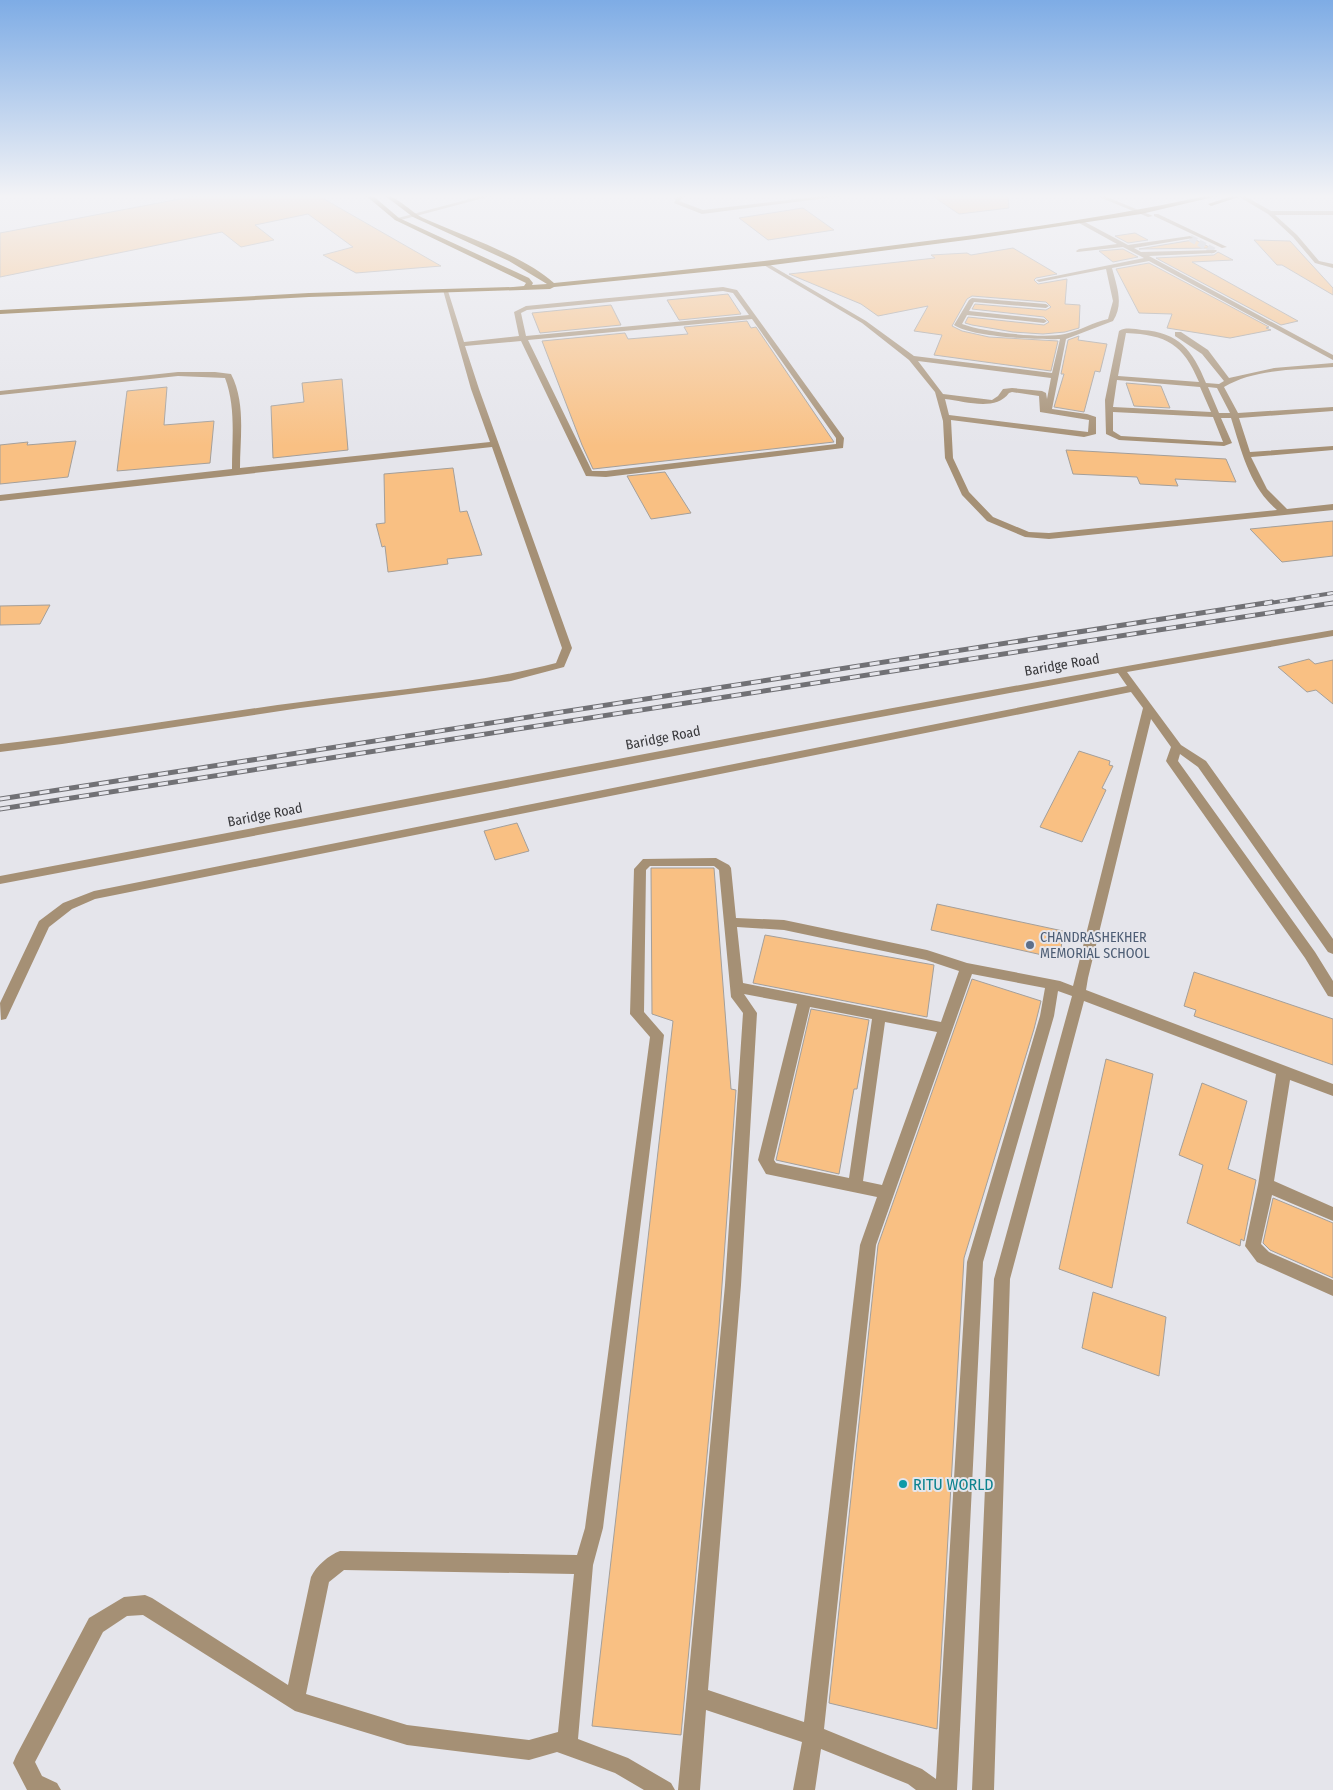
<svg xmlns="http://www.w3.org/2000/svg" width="1333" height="1790" viewBox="0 0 1333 1790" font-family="'Fira Sans Condensed',sans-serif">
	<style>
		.building { fill: #f9c083; stroke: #a49f9a }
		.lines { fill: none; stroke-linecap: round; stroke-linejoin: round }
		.minor-tunnel { stroke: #c3c3c8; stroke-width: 7; stroke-dasharray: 7 3; stroke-linecap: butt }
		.minor { fill: #a59075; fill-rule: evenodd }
		.major { fill: #6d490c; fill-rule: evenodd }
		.rail-far1-casing { stroke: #717175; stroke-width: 4 }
		.rail-casing { stroke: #717175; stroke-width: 5 }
		.rail-far1 { stroke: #e5e5eb; stroke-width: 2.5; stroke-dasharray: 8; stroke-linecap: butt }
		.rail { stroke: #e5e5eb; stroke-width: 3; stroke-dasharray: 10; stroke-linecap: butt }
		.service-dot { fill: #5c6f8a; stroke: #e5e5eb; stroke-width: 2 }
		.culture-dot { fill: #0f9aa8; stroke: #e5e5eb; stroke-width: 2 }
		.labels { text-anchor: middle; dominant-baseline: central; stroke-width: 4; stroke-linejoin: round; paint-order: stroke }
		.street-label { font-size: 14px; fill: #39393c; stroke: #e5e5eb }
		.service-label { font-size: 14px; fill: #4e5e75; stroke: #e5e5eb; text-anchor: start }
		.near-culture-label { font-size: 16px; fill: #0d838f; stroke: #e5e5eb; text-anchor: start }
	</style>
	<rect width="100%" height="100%" fill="#e5e5eb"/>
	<path class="building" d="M201 195H317L441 266 356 273 323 255 353 247 308 214 255 225 274 240 241 247 222 232 0 277V233Z
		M931 195H1008L1009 208 959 214Z
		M803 208 834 230 768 240 739 218Z
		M1135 233 1148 240 1128 243 1115 236Z
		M1194 239 1211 248 1139 249 1193 240Z
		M1254 240 1290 241 1333 288V295L1282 265H1277Z
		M1013 248 1057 274 1036 278 1034 280 1038 284 1067 279 1065 304 1080 305 1079 328 1065 332 1043 334 1013 332 972 325 965 323 968 317 1044 325 1049 322 1044 317 972 309 975 304 1046 310 1051 307 1046 302 972 296 967 299 952 326 962 331 989 337 1058 341 1051 371 934 355 942 335 914 331 928 306 878 316 861 304 789 274 935 258 931 255 967 253 971 255Z
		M1123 249 1138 257 1113 262 1099 251Z
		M1218 252 1233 260 1192 262 1298 321 1281 325 1156 258 1214 255Z
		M1149 263 1269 327 1266 328 1271 330 1230 338 1167 328 1172 314 1139 313 1116 269Z
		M728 294 741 314 679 320 667 300Z
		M611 305 621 325 540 333 532 313Z
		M747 321 751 328 756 327 834 442 593 469 582 445 542 341 625 333 628 339 688 334 684 327Z
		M1079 336 1078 340 1107 344 1100 372 1095 371 1084 412 1054 407 1064 374H1061L1068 340Z
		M342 379 348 450 273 458 271 406 304 402 302 383Z
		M1126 383 1161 386 1170 408 1134 406Z
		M167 387 164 425 214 421 210 463 117 471 127 391Z
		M76 441 68 477 0 484V445L28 442 27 445Z
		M1066 450 1226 459 1236 482 1175 479 1178 486 1140 484 1137 477 1073 474Z
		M453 468 460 512 467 511 482 555 447 559 448 564 388 572 385 546 382 547 376 524 385 523 384 474Z
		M665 472 691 513 651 519 627 476Z
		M1333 521V556L1282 562 1250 529Z
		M50 605 40 624 0 625V606Z
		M1309 659 1315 664 1333 660V704L1316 690 1307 692 1278 667Z
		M1079 751 1110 761 1109 765 1113 766 1102 788 1106 790 1082 842 1040 827Z
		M517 823 529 851 495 860 484 831Z
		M651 868H714L731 1089 736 1090 719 1327 681 1735 592 1726 673 1021 652 1014Z
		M937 904 1063 931 1060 959 931 930Z
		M765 935 934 965 927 1017 753 983Z
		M1194 972 1333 1019V1065L1194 1016 1196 1010 1184 1006Z
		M972 979 1041 1001 1034 1029 964 1258 937 1729 829 1703 878 1245Z
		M811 1009 869 1020 857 1089H854L839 1174 776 1160Z
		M1106 1059 1153 1074 1112 1288 1059 1269Z
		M1202 1083 1247 1101 1228 1169 1256 1180 1244 1241 1241 1239 1240 1246 1187 1223 1203 1165 1179 1155Z
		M1273 1198 1333 1223V1278L1270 1250 1263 1243Z
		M1093 1292 1166 1317 1159 1376 1082 1348Z"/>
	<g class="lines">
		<path class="minor-tunnel" d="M1190 238 1214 251"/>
		<path class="minor" d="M485 195H495L397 221 394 219Z
			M678 195H687L679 201 703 210 831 195H850L702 214 674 203Z
			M1094 195H1102L1153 216 1148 217Z
			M1236 195H1243L1271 211H1333V215H1275L1297 235 1319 261 1333 264V268L1315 263 1293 237 1268 214Z
			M1154 214H1158L1227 247 1222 248 1154 216Z
			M1079 221H1083L1128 245 1190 236 1193 238 1134 248 1141 252 1216 250 1217 251 1214 253 1149 256 1333 355V360L1149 261 1112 268C1117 287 1124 304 1113 321L1066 339 1052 409 1087 414 1096 417V434L1084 437 951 420 953 458 969 492 993 517 1029 532 1049 533 1277 510C1249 486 1242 452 1231 418H1221L1232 443 1224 446 1119 440 1106 434 1105 400 1119 331C1125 327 1135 329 1142 330 1179 332 1193 351 1206 383L1219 384 1224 381 1202 354 1175 336V332H1181L1208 350 1229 378 1274 368 1333 363V367C1298 370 1255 368 1224 387L1238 413 1333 407V411L1239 418 1250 452 1333 446V450L1251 457 1267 489 1287 509 1333 504V510L1049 539 1025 537 987 521 962 495 945 458 943 421 935 392 909 360 862 323 762 264 767 263 866 321 914 356 1052 373 1060 339C1038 340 971 337 954 325L969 300 972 298 1046 304 1049 306 1046 308 974 302 969 311 1044 319 1047 321 1044 323 967 315 962 324C983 332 1043 339 1065 334 1080 331 1093 322 1108 319L1113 301 1106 269 1039 282 1036 280 1144 258 1123 247 1077 252 1076 251 1079 249 1117 244 1079 223ZM1126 333C1167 335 1183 344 1199 382L1118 376ZM918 361 1051 378 1047 399 1046 393 1042 391 1012 388 1003 389 998 396 992 400 943 394ZM1117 380 1200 387 1211 412 1113 407ZM1208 387 1217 388 1230 413H1219ZM1012 392 1039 396 1040 412 1089 420 1088 432 949 415 945 399C965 401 995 412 1009 393ZM1113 412 1213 417 1223 442 1121 436 1113 431Z
			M723 287 737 290 844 438 843 448 606 477 586 476 521 341 465 346 479 389 572 648 564 667 511 681 300 708 62 744 0 752V744C101 733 200 715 301 702 386 690 473 685 556 663L562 648 492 447 0 501V495L232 469C232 438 236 407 225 378L178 376 0 395V391L178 372H215L231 374C246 403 240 437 240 468L490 442 471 389 443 290 448 291 464 342 519 336 514 312 526 306ZM723 291 733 293 749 315 526 336 521 313 527 310ZM752 319 836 438V444L606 471H592L528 340Z
			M1333 630V636L1127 672 1181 745 1206 761 1333 939V954L1328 952 1198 767 1180 754 1178 761 1315 952 1333 981V997L1328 996 1305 958 1168 764 1166 761 1171 747 1151 719 1088 978 1086 990 1333 1084V1096L1290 1080 1274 1181 1333 1207V1221L1272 1195 1261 1244 1269 1252 1333 1280V1296L1257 1262 1245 1246 1258 1185 1276 1074 1084 1001 1010 1279 994 1790H972L994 1279 1072 996 1058 991 1054 1016 983 1262 957 1790H916L908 1784 821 1749 815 1790H793L802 1742 706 1710 700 1790H678L725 1285 743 1013 731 997 719 870 714 866H650L646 870 644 1012 664 1035 603 1528 593 1565 578 1739 628 1758 671 1783 675 1790H644L615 1773 557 1752 529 1760 407 1745 295 1711 143 1615 127 1616 103 1632 35 1762 42 1776 57 1783 61 1790H27L13 1763 16 1756 89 1618 124 1597 145 1595 152 1598 288 1685 311 1577C316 1566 329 1555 340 1551L577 1555 585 1528 650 1037 630 1014 634 869 643 859 716 858 729 865 731 868 736 918 784 920 927 950 967 963 1060 981 1073 986 1143 708 1131 692 95 899 72 909 49 927 8 1015 6 1019 1 1020 0 1003 39 921 63 903 94 891 1127 686 1118 673 832 726 0 884V876C444 792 888 706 1333 630ZM737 927 784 930 926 960 959 971 941 1022 743 983ZM972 974 1045 988 1040 1016 967 1262 936 1779 922 1769 824 1729 876 1245ZM744 994 797 1004 758 1160 766 1174 877 1197 860 1245 804 1722 708 1690 741 1285 757 1013ZM810 1007 872 1019 849 1178 776 1163 774 1160ZM885 1022 937 1032 882 1185 863 1181ZM344 1570 574 1574 558 1732 529 1740 407 1725 306 1694 329 1582Z"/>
		<path class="major" d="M365 195H372L399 218 529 278 533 283 532 285 547 284 509 261 413 217 384 195C396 195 411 212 423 218 461 235 525 256 554 283 676 271 797 258 919 242 1017 230 1114 216 1211 195H1222L1141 214 974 239 765 266 554 287 550 289 309 297 0 314V310L309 293 513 287 524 286 526 283 395 220Z
			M1235 195H1245L1211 206 1208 204Z"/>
		<defs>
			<path id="rail-far1" d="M1264 604 1333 593
				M1329 604 1333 603"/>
			<path id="rail" d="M0 799 1272 602
				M0 809 1333 603"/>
		</defs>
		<use href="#rail-far1" class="rail-far1-casing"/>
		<use href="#rail" class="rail-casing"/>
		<use href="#rail-far1" class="rail-far1"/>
		<use href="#rail" class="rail"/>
	</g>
	<linearGradient id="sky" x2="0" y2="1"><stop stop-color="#7eace5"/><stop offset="0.44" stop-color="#f3f3f6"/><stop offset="1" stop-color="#f3f3f6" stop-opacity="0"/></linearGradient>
	<rect width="1333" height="446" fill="url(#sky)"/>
	<circle class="service-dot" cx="1030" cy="945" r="5"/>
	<circle class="culture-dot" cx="903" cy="1484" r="5"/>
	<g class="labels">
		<g class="street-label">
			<text transform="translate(1062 665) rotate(-10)">Baridge Road</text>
			<text transform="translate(663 738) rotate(-11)">Baridge Road</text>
			<text transform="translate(265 815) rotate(-11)">Baridge Road</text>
		</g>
		<g class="service-label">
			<text x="1040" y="937">CHANDRASHEKHER<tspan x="1040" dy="16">MEMORIAL SCHOOL</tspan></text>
		</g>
		<g class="near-culture-label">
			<text x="913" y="1484">RITU WORLD</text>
		</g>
	</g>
</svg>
